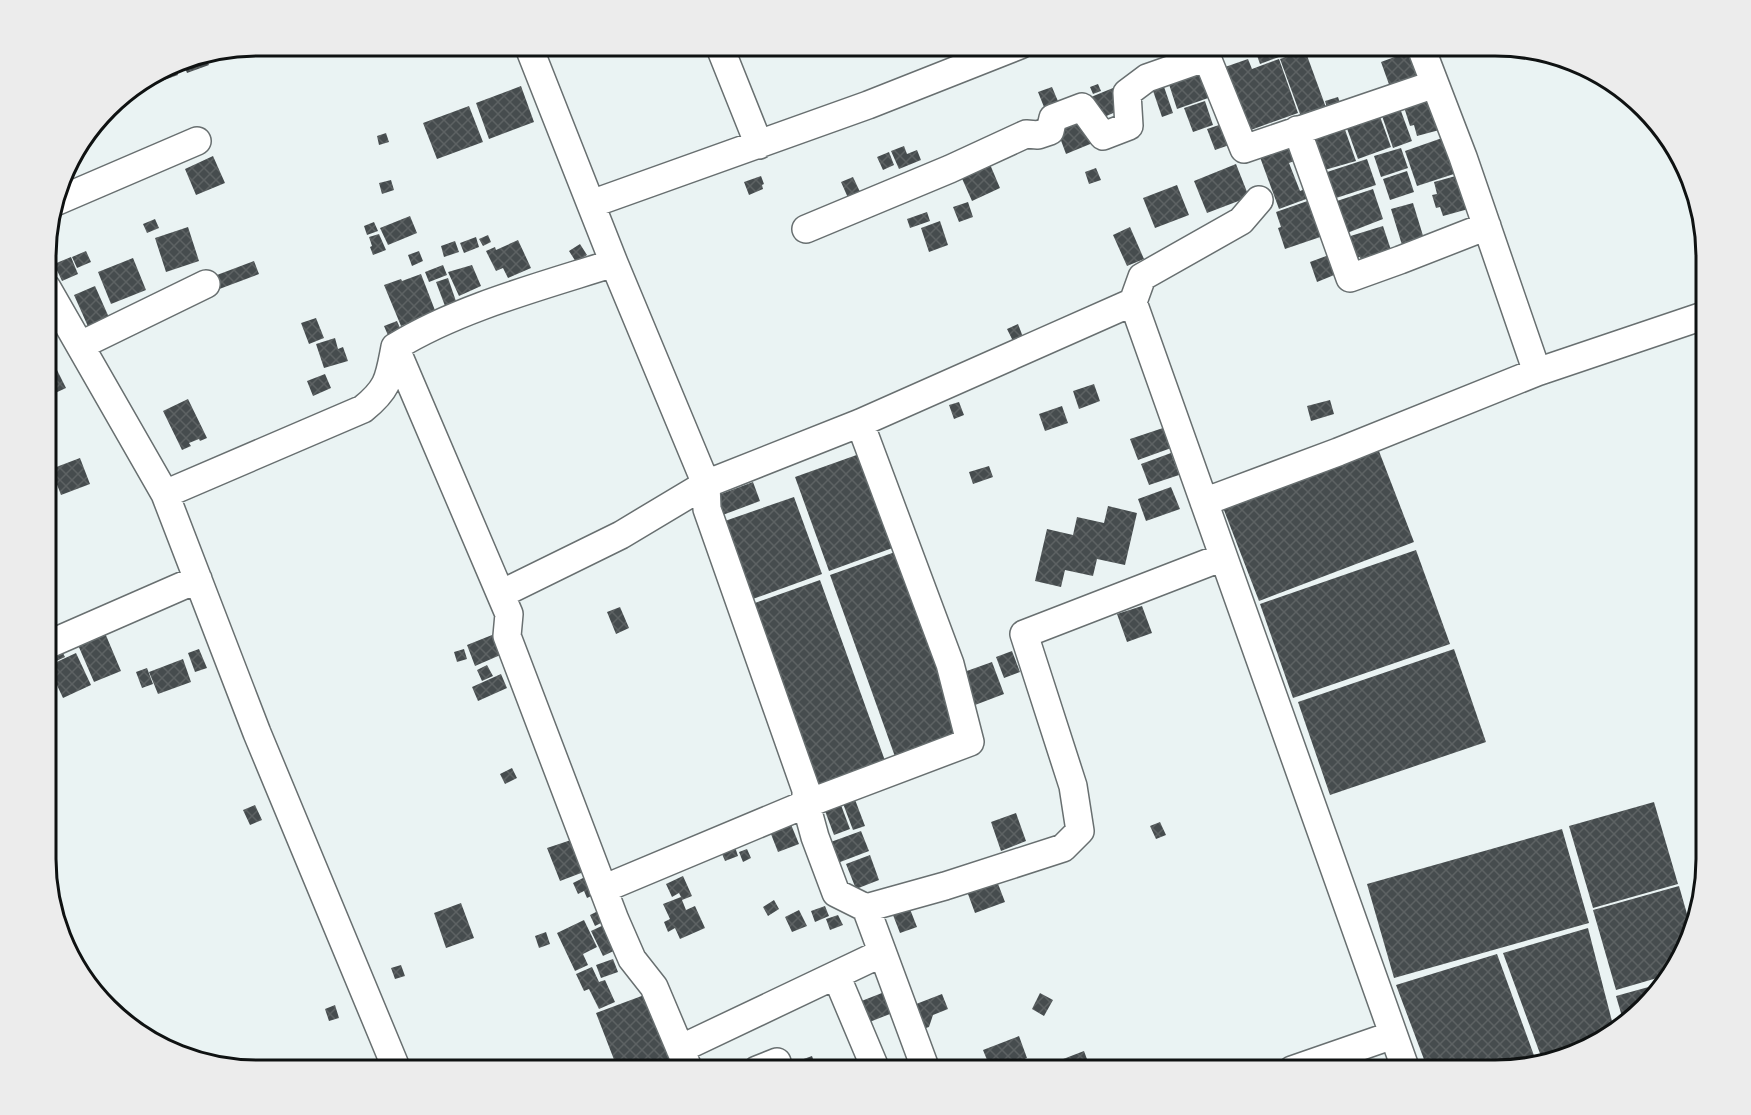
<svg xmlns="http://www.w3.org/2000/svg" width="1751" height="1115" viewBox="0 0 1751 1115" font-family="'Source Sans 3',sans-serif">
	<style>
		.building { fill: url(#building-cross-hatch) }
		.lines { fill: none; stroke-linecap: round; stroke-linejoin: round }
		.minor-casing { stroke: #686f70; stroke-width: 30 }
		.minor { stroke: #fff; stroke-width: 27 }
		.rim { fill: none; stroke: #0f1212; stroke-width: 3 }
	</style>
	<defs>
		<pattern id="building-cross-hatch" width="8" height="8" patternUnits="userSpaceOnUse" patternTransform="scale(1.5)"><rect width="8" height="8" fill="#464c4e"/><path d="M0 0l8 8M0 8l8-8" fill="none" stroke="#5d6263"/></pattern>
	</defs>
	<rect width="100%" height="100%" fill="#eaf3f3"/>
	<path class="building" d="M1261 45H1283L1287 54 1260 64 1254 47Z
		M1361 45H1398L1365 57Z
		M244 47 246 51 232 57 229 50Z
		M1416 49 1427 78 1391 90 1381 62Z
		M1305 50 1328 113 1303 122 1280 59Z
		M221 52 223 58 211 62 208 54Z
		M205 55 209 65 187 73 182 60Z
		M1248 59 1252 69 1279 59 1298 113 1248 131 1225 67Z
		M174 62 178 75 153 84 150 77Z
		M1199 64 1211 97 1177 109 1166 75Z
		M146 80 148 86 127 94 126 92Z
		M1162 81 1173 113 1162 117 1151 85Z
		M1098 84 1101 91 1093 94 1090 87Z
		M521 86 534 122 489 139 476 103Z
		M1052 87 1060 106 1046 112 1038 92Z
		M1113 88 1122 109 1100 119 1091 97Z
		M1432 93 1443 129 1417 136 1414 125 1410 126 1404 107Z
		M1338 97 1342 109 1329 114 1325 101Z
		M1205 101 1213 125 1193 132 1184 108Z
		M1398 103 1412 141 1393 148 1380 110Z
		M469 106 483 142 437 159 423 123Z
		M1378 111 1391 147 1358 159 1345 123Z
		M1085 115 1095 142 1066 154 1056 127Z
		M1228 122 1235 143 1215 150 1207 129Z
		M1343 124 1356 161 1321 171 1309 134Z
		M386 133 389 142 379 145 377 136Z
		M1445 137 1457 173 1417 186 1405 151Z
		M1273 143 1276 152 1292 147 1297 160 1289 163 1300 191 1305 189 1309 198 1279 209 1257 149Z
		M904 146 907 154 917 150 921 160 899 169 891 151Z
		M1401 148 1408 168 1381 177 1374 156Z
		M889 152 894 165 883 170 877 157Z
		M213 156 225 183 196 195 185 169Z
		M1367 159 1376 185 1333 199 1324 173Z
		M989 162 1000 188 972 201 960 174Z
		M1236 164 1249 197 1207 213 1194 181Z
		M1096 168 1101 180 1089 184 1085 172Z
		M1407 171 1414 192 1390 200 1383 179Z
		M1463 174 1472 208 1443 216 1440 207 1436 208 1432 195 1437 194 1434 182Z
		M761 176 764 184 762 185 763 189 749 195 744 182Z
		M853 177 861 194 849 200 841 182Z
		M391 180 394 190 382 194 379 183Z
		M1177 185 1189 215 1155 228 1143 198Z
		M1373 189 1383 219 1342 235 1331 203Z
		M1316 198 1329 234 1285 249 1278 228 1281 227 1276 212Z
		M968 202 973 217 959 222 953 207Z
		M1413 203 1424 239 1402 245 1391 209Z
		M927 212 930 221 910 228 907 219Z
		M410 216 417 233 388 245 380 228Z
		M155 219 159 228 147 233 143 224Z
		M940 221 948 245 929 252 921 228Z
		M374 222 378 231 367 235 364 226Z
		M1383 226 1391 250 1361 260 1360 257 1351 260 1344 238Z
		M188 227 199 261 166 272 155 238Z
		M1130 227 1144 259 1127 266 1113 235Z
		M379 234 386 250 373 255 370 247 372 246 369 237Z
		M488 235 491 242 483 246 479 239Z
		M476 237 479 247 464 253 460 243Z
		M518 240 531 268 508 278 503 268 496 271 486 251 495 247 496 250Z
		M455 241 459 252 444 257 441 246Z
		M580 244 587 255 576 262 569 251Z
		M86 251 91 262 77 268 72 257Z
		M419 251 423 261 412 266 408 255Z
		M1337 252 1344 271 1317 282 1310 262Z
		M71 257 78 274 62 281 54 264Z
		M133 258 146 290 111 304 98 272Z
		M254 261 259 274 214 291 209 278Z
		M443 265 447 275 429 282 425 272Z
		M472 265 481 286 459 296 448 272Z
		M421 274 436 313 401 326 384 285 401 279 402 281Z
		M448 278 459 310 448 314 436 282Z
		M95 286 111 322 90 331 74 295Z
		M316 318 324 338 309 344 301 323Z
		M397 321 403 335 390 340 384 326Z
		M1018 324 1023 337 1013 341 1007 329Z
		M335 338 338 349 343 347 348 361 324 368 316 344Z
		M56 368 66 388 53 394 47 382V373Z
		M325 374 331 388 313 396 307 381Z
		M1094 384 1100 401 1079 409 1073 391Z
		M188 399 207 438 200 441 199 439 189 443 191 446 182 450 163 411Z
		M1330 400 1334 414 1311 421 1307 406Z
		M959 402 964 415 954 419 949 405Z
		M1062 406 1068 423 1045 431 1039 414Z
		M1166 427 1174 447 1138 460 1130 439Z
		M1377 446 1414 542 1259 601 1222 505Z
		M865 452 898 546 829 571 795 477Z
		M1171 453 1179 475 1149 485 1141 464Z
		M80 458 90 484 61 495 51 469Z
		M989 466 993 477 973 484 969 472Z
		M753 482 760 501 720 516 713 497Z
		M1171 487 1180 509 1146 521 1138 499Z
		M794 497 822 574 750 600 722 522Z
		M1108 506 1137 513 1125 565 1097 559 1093 576 1065 570 1061 587 1035 581 1047 529 1073 535 1077 517 1104 523Z
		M1416 550 1450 644 1293 698 1260 604Z
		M898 551 967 741 898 765 830 575Z
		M820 580 888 769 820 793 752 604Z
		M1142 606 1152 633 1127 642 1117 614Z
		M620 607 629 628 616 634 607 612Z
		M105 633 121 671 94 682 78 645Z
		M497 633 505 653 475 666 467 645Z
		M58 643 65 657 48 665 47 649Z
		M199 649 207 668 195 672 188 653Z
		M464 649 467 659 457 662 454 652Z
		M1454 649 1486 742 1330 795 1298 702Z
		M1012 651 1020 672 1004 678 996 657Z
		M76 653 91 685 63 698 48 666Z
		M183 659 191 682 158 694 149 672Z
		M992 662 1004 694 975 705 964 672Z
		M487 665 493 676 482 681 477 670Z
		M147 668 153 684 142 688 136 672Z
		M501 674 507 688 478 701 472 687Z
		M512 768 517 778 505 784 500 774Z
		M854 797 865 826 853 830 842 801Z
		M1654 802 1678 884 1593 908 1569 826Z
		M255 805 262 820 250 825 243 810Z
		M841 805 850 829 834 835 825 811Z
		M1016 813 1026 841 1001 851 991 822Z
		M790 822 799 844 778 852 769 829Z
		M1160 822 1166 835 1156 839 1150 826Z
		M1562 829 1589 923 1394 978 1367 884Z
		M861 831 869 851 835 864 828 843Z
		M577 838 589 870 560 881 547 848Z
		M734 844 738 856 725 861 720 849Z
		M747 849 751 858 743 862 739 852Z
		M870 855 879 880 856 889 846 864Z
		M593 873 602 891 587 898 584 891 578 894 573 883Z
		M683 876 692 896 682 900 686 910 695 906 705 928 680 939 675 928 668 932 664 922 670 919 663 904 681 897 679 893 672 897 666 884Z
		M995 876 1005 902 975 913 965 886Z
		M1679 886 1689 921 1671 974 1616 990 1593 910Z
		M774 900 779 909 768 916 763 907Z
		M461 903 474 938 446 948 434 913Z
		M908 904 917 927 900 933 891 910Z
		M825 906 829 916 815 922 811 911Z
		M602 909 607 920 595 926 590 915Z
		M799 910 807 926 792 932 785 917Z
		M838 915 843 925 830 930 826 919Z
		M584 920 597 947 583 954 588 965 575 971 557 933Z
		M608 923 620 948 603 956 591 931Z
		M1588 928 1614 1029 1600 1042 1542 1059 1503 953Z
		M546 932 550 944 539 948 535 936Z
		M1497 954 1536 1061 1508 1070H1428L1396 985Z
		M613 959 618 972 601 978 596 965Z
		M401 965 405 976 395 979 391 968Z
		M592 967 599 982 605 980 615 1002 599 1009 589 989 584 991 576 974Z
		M1663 983 1640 1004 1623 1020 1616 996Z
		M887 991 895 1012 867 1023 859 1002Z
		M1040 993 1053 1000 1044 1016 1032 1009Z
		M647 994 676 1070H618L596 1013Z
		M942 994 948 1009 933 1015 929 1027 920 1030 911 1006Z
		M335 1005 339 1018 329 1021 325 1009Z
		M1019 1036 1027 1058 996 1070H991L983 1050Z
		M1084 1051 1091 1070H1062L1058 1061Z
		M812 1056 817 1070H789L787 1065Z
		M746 1059 750 1067 740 1070 737 1062Z
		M909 1061 912 1070H896L895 1066Z
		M967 1064 968 1070H948V1069Z"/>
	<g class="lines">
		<defs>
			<path id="minor" d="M528 45 614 263 706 484 860 423 1133 302
				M719 45 759 145
				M1202 45 1244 149 1435 84
				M1420 45 1463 157 1537 372
				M1297 130 1350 278 1400 260 1487 226
				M1259 200 1241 221 1142 277 1133 302 1406 1070
				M55 202 197 141
				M591 204 868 105 1020 45
				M806 229 950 169 1026 134 1038 135 1050 131 1053 118 1082 107 1103 136 1129 126 1127 93 1147 78 1207 57
				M47 288 165 494 257 733 397 1070
				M81 345 206 284
				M395 347 509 614 507 636 615 920 632 959 654 987 689 1070
				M165 494 363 409C389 388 389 378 395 347 458 308 542 286 614 263
				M1204 502 1338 452 1537 372 1706 315
				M501 594 621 535 706 484 707 509 806 790V804L970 742 950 664 860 423
				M47 645 198 579
				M603 889 806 804 815 837 836 893 866 908 926 1070
				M866 908 945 886 1063 848 1080 831 1073 786 1024 634 1223 557
				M836 975 876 1070
				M680 1049 882 953
				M757 1070 777 1062
				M1292 1070 1393 1035"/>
		</defs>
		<use href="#minor" class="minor-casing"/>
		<use href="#minor" class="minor"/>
	</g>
	<path d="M0 0H1751V1115H0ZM257 56H1495A201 201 0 0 1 1696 257V859A201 201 0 0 1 1495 1060H257A201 201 0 0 1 56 859V257A201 201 0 0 1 257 56Z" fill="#ececec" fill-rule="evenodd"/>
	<path class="rim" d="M257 56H1495A201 201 0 0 1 1696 257V859A201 201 0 0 1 1495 1060H257A201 201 0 0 1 56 859V257A201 201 0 0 1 257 56Z"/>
</svg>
